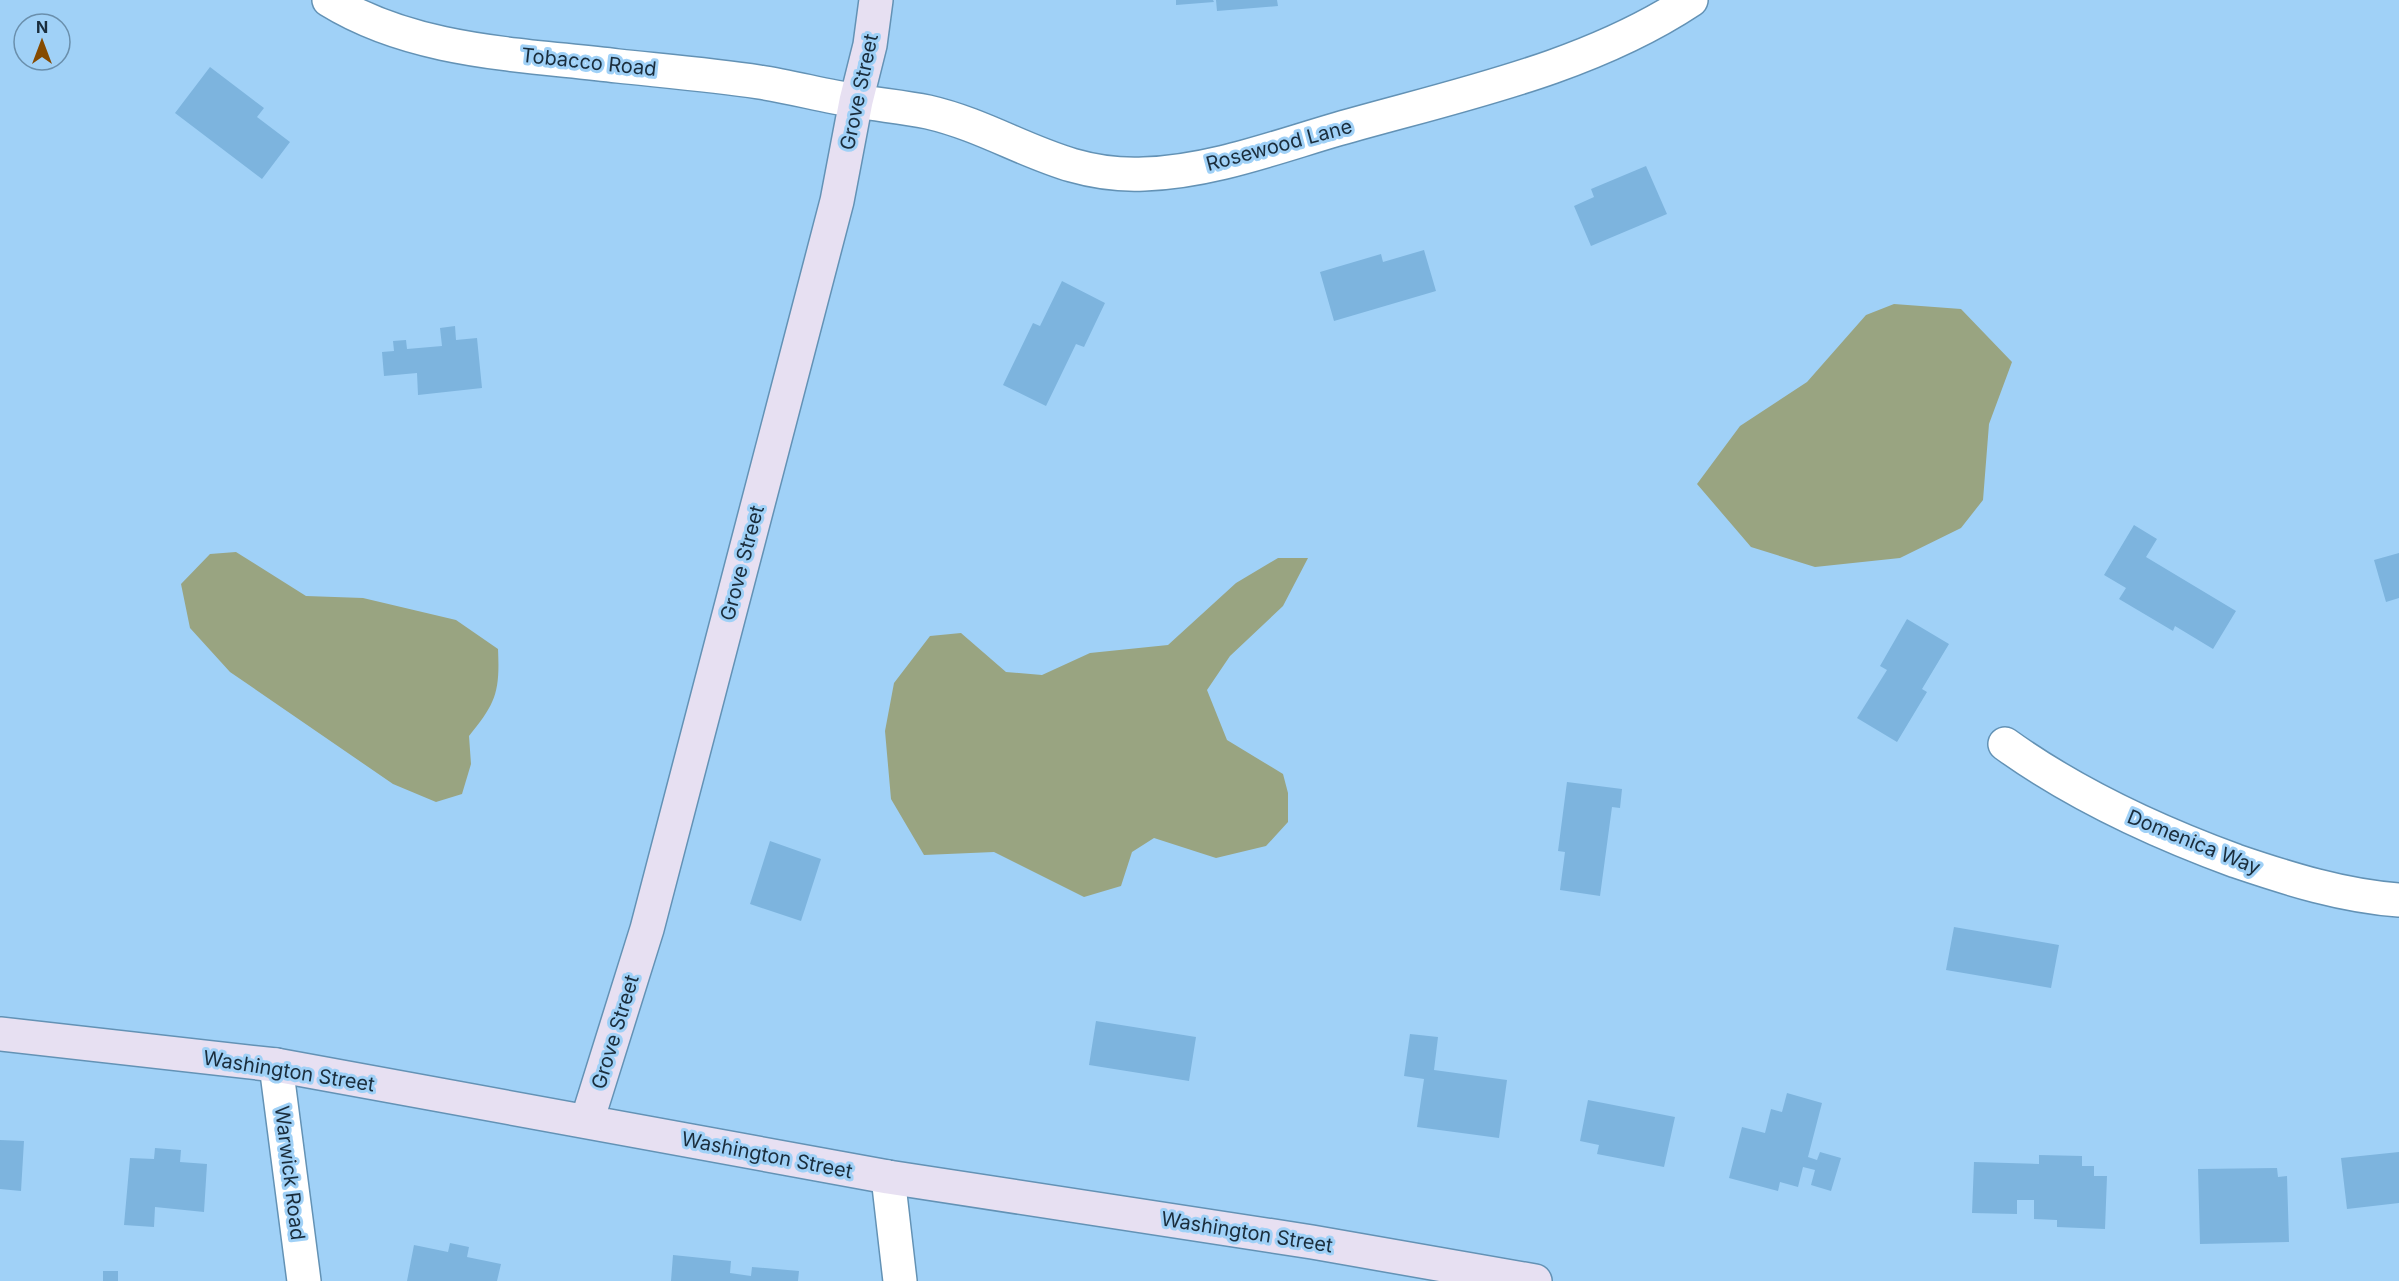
<svg xmlns="http://www.w3.org/2000/svg" width="2399" height="1281" viewBox="0 0 2399 1281" font-family="Inter,sans-serif">
	<style>
		.green { fill: #99a481 }
		.building { fill: #7db4de }
		.lines { fill: none; stroke-linecap: round; stroke-linejoin: round }
		.street-casing { stroke: #6392b5; stroke-width: 36 }
		.secondary-casing { stroke: #6392b5; stroke-width: 36 }
		.street { stroke: #fff; stroke-width: 33 }
		.secondary { stroke: #e7e0f2; stroke-width: 33 }
		.labels { text-anchor: middle; dominant-baseline: central; stroke-width: 6; stroke-linejoin: round; paint-order: stroke }
		.street-label { font-size: 20px; fill: #1a2d3c; stroke: #a0d1f7 }
	</style>
	<rect width="100%" height="100%" fill="#a0d1f7"/>
	<path class="green" d="M1894 304 1961 309 2012 362 1989 424 1983 500 1961 528 1900 558 1815 567 1751 547 1697 484 1740 426 1807 382 1866 315Z
		M236 552 306 596 363 598 456 620 498 649C500 692 496 703 469 736L471 764 462 794 436 802 393 784 230 672 190 628 181 584 210 554Z
		M1278 558H1308L1283 606 1230 656 1207 690 1227 740 1283 774 1288 793V822L1266 846 1216 858 1154 838 1132 852 1121 886 1084 897 994 852 924 855 891 799 885 731 894 683 930 636 961 633 1006 672 1042 675 1090 653 1168 645 1236 583Z"/>
	<path class="building" d="M1176 0H1213L1214 2 1176 5Z
		M1216 0H1277L1278 6 1217 11Z
		M210 67 264 108 257 117 290 142 262 179 175 113Z
		M1646 166 1667 214 1591 246 1574 206 1594 197 1591 189Z
		M1424 250 1436 291 1334 321 1320 272 1381 254 1383 262Z
		M1062 281 1105 303 1084 347 1076 344 1046 406 1003 385 1033 323 1040 326Z
		M455 326 456 340 477 338 482 388 418 395 417 373 384 376 382 352 394 351 393 341 406 340 407 349 442 346 440 328Z
		M2134 525 2157 539 2146 557 2236 611 2213 649 2175 626 2173 631 2119 599 2126 588 2104 575Z
		M2399 553V598L2386 602 2374 560Z
		M1907 619 1949 644 1922 689 1927 692 1897 742 1857 718 1887 670 1880 666Z
		M1567 782 1622 789 1620 808 1612 807 1600 896 1560 890 1565 852 1558 851Z
		M770 841 821 859 801 921 750 904Z
		M1954 927 2059 945 2051 988 1946 970Z
		M1096 1021 1196 1037 1189 1081 1089 1065Z
		M1410 1034 1438 1037 1434 1070 1507 1080 1499 1138 1417 1127 1424 1079 1404 1076Z
		M1787 1093 1822 1103 1808 1157 1817 1160 1820 1152 1841 1158 1831 1191 1811 1185 1815 1170 1803 1167 1798 1187 1780 1182 1778 1191 1729 1178 1742 1127 1765 1133 1771 1109 1782 1112Z
		M1588 1100 1675 1117 1664 1167 1597 1154 1599 1145 1580 1141Z
		M0 1140 24 1141 21 1191 0 1189Z
		M155 1148 181 1150 180 1162 207 1164 204 1212 155 1207 154 1227 124 1225 130 1158 154 1159Z
		M2399 1152V1203L2347 1209 2341 1158Z
		M2039 1155 2082 1156V1166H2094V1176H2107L2105 1229 2057 1227V1220L2034 1219V1200H2017V1214L1972 1213 1974 1162 2039 1164Z
		M2277 1168 2278 1177 2287 1176 2289 1242 2200 1244 2198 1169Z
		M450 1243 469 1247 467 1257 501 1264 497 1281H407L414 1245 448 1252Z
		M673 1255 731 1261 730 1273 751 1276 752 1267 799 1271 798 1281H671Z
		M103 1271H118V1281H103Z"/>
	<g class="lines">
		<defs>
			<path id="street" d="M329 0C415 53 520 54 618 66 665 71 713 75 759 82 792 87 824 96 857 101 880 105 904 107 928 112 1006 130 1058 178 1144 174 1210 172 1276 147 1338 129 1457 95 1587 69 1691 0
				M2005 744C2076 795 2154 831 2236 861 2289 879 2343 896 2399 900
				M276 1065 304 1281
				M888 1177 900 1281"/>
			<path id="secondary" d="M0 1034 276 1065 888 1177 1312 1242 1535 1281
				M587 1121 647 929 837 201 856 101 870 45 876 0"/>
		</defs>
		<use href="#street" class="street-casing"/>
		<use href="#secondary" class="secondary-casing"/>
		<use href="#street" class="street"/>
		<use href="#secondary" class="secondary"/>
	</g>
	<g class="labels">
		<g class="street-label">
			<text transform="translate(589 62) rotate(6)">Tobacco Road</text>
			<text transform="translate(859 92) rotate(-78)">Grove Street</text>
			<text transform="translate(1279 145) rotate(-15)">Rosewood Lane</text>
			<text transform="translate(742 563) rotate(-75)">Grove Street</text>
			<text transform="translate(2194 842) rotate(22)">Domenica Way</text>
			<text transform="translate(615 1032) rotate(-73)">Grove Street</text>
			<text transform="translate(289 1071) rotate(9)">Washington Street</text>
			<text transform="translate(767 1155) rotate(11)">Washington Street</text>
			<text transform="translate(290 1173) rotate(83)">Warwick Road</text>
			<text transform="translate(1247 1232) rotate(9)">Washington Street</text>
		</g>
	</g>
	<g transform="translate(42 42)"><circle r="28" fill="#a0d1f7" stroke="#6a8fac" stroke-width="1.5"/>
	<path d="M0-4.5L10 22L0 15L-10 22Z" fill="#854a00"/>
	<text y="-9" font-size="16" font-weight="bold" text-anchor="middle" fill="#1a2d3c">N</text>
	</g>
</svg>
